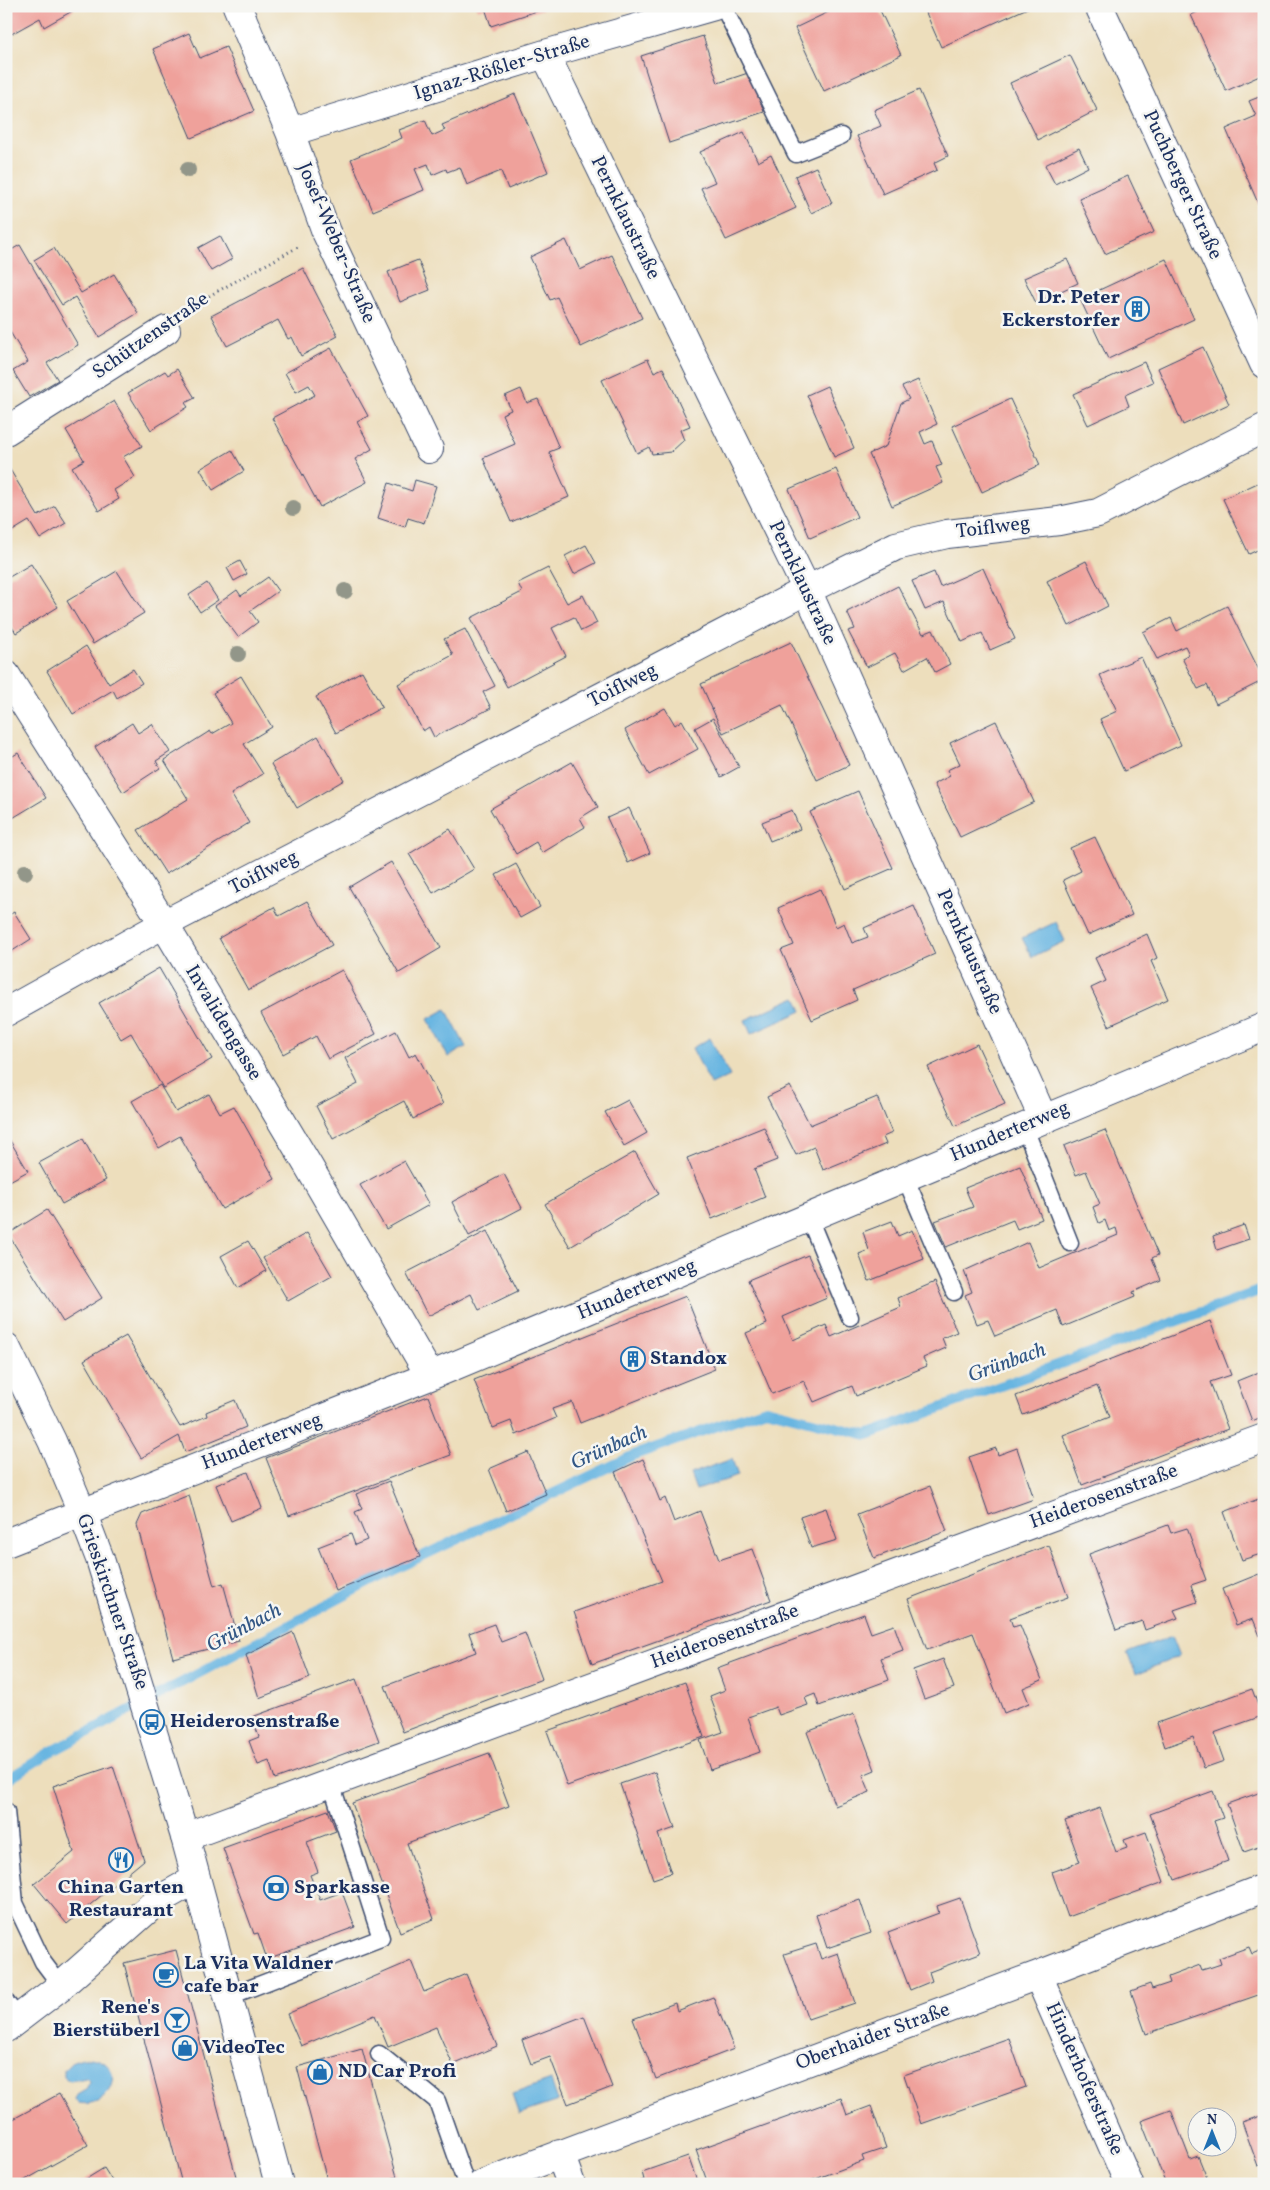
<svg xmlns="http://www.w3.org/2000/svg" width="1270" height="2190" viewBox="0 0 1270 2190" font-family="Vollkorn,serif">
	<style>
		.water { fill: #67b5e1; stroke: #4172a0 }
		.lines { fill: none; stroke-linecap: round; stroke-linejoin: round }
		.stream { stroke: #67b5e1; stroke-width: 10 }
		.building { fill: #efa19b }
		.service-casing { stroke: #3a496c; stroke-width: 19 }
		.minor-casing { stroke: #3a496c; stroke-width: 30 }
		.secondary-casing { stroke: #3a496c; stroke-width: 30 }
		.path { stroke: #3a496c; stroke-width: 3; stroke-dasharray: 1 4; stroke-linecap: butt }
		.service { stroke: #fff; stroke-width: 16 }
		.minor { stroke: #fff; stroke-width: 28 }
		.secondary { stroke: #fff; stroke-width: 28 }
		.tree { fill: #929689 }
		.labels { text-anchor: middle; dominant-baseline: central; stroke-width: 5; stroke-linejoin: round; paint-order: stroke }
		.street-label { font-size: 20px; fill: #1b2f5e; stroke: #f6f6f2 }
		.poi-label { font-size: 20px; font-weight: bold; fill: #1b2f5e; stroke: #f6f6f2; text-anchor: start }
		.water-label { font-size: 21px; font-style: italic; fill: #325785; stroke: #f6f6f2 }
	</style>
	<rect width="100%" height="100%" fill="#f6f6f2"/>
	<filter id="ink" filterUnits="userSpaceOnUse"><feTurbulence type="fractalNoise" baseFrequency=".02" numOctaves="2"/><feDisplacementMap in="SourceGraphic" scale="10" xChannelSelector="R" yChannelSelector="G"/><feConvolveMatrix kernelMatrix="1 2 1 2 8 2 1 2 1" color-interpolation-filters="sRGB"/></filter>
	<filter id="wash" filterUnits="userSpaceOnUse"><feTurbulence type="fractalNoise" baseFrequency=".0096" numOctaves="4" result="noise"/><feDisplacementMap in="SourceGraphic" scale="20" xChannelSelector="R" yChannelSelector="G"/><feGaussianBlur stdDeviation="1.12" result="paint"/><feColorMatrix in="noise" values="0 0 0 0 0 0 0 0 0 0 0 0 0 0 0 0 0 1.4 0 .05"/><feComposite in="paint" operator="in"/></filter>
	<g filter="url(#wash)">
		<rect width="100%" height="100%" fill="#eddebc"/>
		<path class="water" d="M1056 922 1065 941 1032 957 1022 938Z
			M796 997 802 1011 751 1034 745 1020Z
			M446 1009 466 1047 448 1057 428 1019Z
			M710 1038 730 1076 711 1085 692 1048Z
			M732 1459 738 1476 696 1490 690 1474Z
			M1172 1636 1180 1656 1136 1674 1127 1653Z
			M83 2058C130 2056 115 2110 78 2103L75 2099 77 2094 87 2088 89 2081 86 2078 70 2081 64 2077V2070L73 2061Z
			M551 2080 558 2101 519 2114 512 2094Z"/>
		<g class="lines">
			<path class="stream" d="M6 1780 51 1752 391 1571 634 1455 766 1409 867 1435 1264 1289"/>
		</g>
		<g id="blocks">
			<path class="building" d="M6 6H72L74 10 44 27 40 18 6 37Z
				M476 6H542L543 9 491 26 485 8 477 10Z
				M841 6H878L901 55 824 91 795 28Z
				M923 6H1032L941 47Z
				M1210 6H1264V74L1226 91 1191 15Z
				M189 33 200 58 226 47 254 111 191 138 153 49Z
				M703 36 718 83 751 72 764 112 669 143 641 56Z
				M1070 55 1097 110 1038 140 1010 83Z
				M919 90 948 156 934 163 937 170 883 194 857 136 881 126 874 110Z
				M515 94 548 172 508 189 501 171 467 185 460 167 447 172 446 169 432 175 428 164 415 169 424 190 373 211 351 159 402 138 399 130 425 120 432 136 445 130 442 125Z
				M1264 95V217L1226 129 1256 116 1249 101Z
				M744 132 758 162 771 155 796 208 726 240 701 188 715 182 700 152Z
				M1079 148 1088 167 1055 184 1045 165Z
				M816 167 832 203 811 213 795 176Z
				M1128 176 1154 232 1105 254 1079 198Z
				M220 236 232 259 211 271 198 248Z
				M566 240 580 270 612 255 642 318 581 347 557 297 550 300 530 257Z
				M20 245 78 345 47 363 58 380 29 397 13 371 28 362 6 325V253Z
				M54 248 81 293 114 274 138 313 99 337 75 297 62 305 34 260Z
				M1067 259 1078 283 1036 303 1024 278Z
				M1166 259 1194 319 1108 359 1080 299Z
				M418 260 430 290 400 302 388 272Z
				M303 268 338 336 301 356 292 337 288 339 278 320 227 346 211 316Z
				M1203 347 1229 404 1183 425 1158 368Z
				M331 348 368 416 357 422 372 449 355 459 367 482 320 507 272 418 315 395 309 385 296 392 285 373Z
				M648 359 654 372 663 368 690 426 680 430 684 440 671 452 652 454 649 447 637 453 602 380Z
				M1144 362 1153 382 1125 395 1129 406 1088 425 1073 394Z
				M177 369 195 398 185 403 188 407 151 430 128 393 165 371 168 375Z
				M918 380 937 424 920 432 925 444 932 441 942 465 936 467 943 483 892 506 869 454 886 446 901 403 909 399 902 387Z
				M827 386 854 448 834 457 807 395Z
				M521 389 527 403 538 399 559 448 549 452 569 497 511 522 483 458 515 444 502 414 511 410 505 396Z
				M1010 399 1040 465 982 492 952 426Z
				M114 401 142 446 123 457 135 477 114 490 119 499 99 511 72 467 84 460 66 430Z
				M232 450 244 471 213 490 200 469Z
				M6 463 38 516 55 506 66 523 40 539 29 521 6 535Z
				M836 469 857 517 810 538 789 489Z
				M415 480 436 486 424 523 408 518 405 527 378 518 389 483 412 491Z
				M1264 480V547L1249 554 1223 499Z
				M586 545 596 563 574 574 565 556Z
				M240 561 247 574 234 581 227 568Z
				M1086 561 1108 606 1069 626 1047 581Z
				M31 564 58 607 16 633 6 618V579Z
				M548 568 567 603 583 595 597 623 581 631 574 617 552 628 566 656 507 687 471 618 522 592 518 583Z
				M983 568 1015 639 990 650 982 633 962 642 944 602 925 610 912 581 934 572 940 587Z
				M117 571 144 613 93 644 67 601Z
				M268 577 278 591 250 611 258 622 238 637 215 606 237 590 241 596Z
				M207 583 218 600 200 612 189 595Z
				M898 586 923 634 933 630 950 664 935 672 927 657 904 670 895 653 867 667 848 631 855 629 847 612Z
				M1227 606 1264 680 1216 704 1207 685 1198 689 1182 658 1189 654 1185 646 1157 659 1143 632 1171 618 1177 631Z
				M465 629 495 686 483 692 491 708 434 737 429 727 423 731 398 684 453 655 444 639Z
				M791 642 849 765 817 780 782 705 723 733 701 684Z
				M86 646 109 684 133 669 142 683 117 698 113 690 73 714 47 671Z
				M1141 657 1181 745 1124 771 1100 719 1117 711 1100 675Z
				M362 671 382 707 336 733 316 697Z
				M241 676 272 727 244 744 263 774 231 794 249 823 166 874 138 830 188 799 164 760 210 731 212 734 231 723 213 693Z
				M665 708 675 725 682 720 698 749 649 775 625 730Z
				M713 718 739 767 721 777 695 728Z
				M996 721 1034 802 960 837 934 784 950 776 947 770 960 764 950 743Z
				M132 723 138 733 152 724 170 752 156 761 160 768 123 792 95 747Z
				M318 736 344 780 297 808 271 764Z
				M18 753 46 798 6 822V760Z
				M572 762 598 807 580 818 585 827 542 853 536 842 516 854 490 809Z
				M858 791 893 868 845 889 810 812Z
				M629 808 650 853 628 863 607 818Z
				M792 810 800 829 770 841 762 822Z
				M450 829 474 869 433 893 409 854Z
				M1095 837 1132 915 1088 935 1063 880 1081 871 1070 848Z
				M391 862 441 948 399 973 349 887Z
				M516 864 540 907 520 918 496 875Z
				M820 889 836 927 844 923 852 943 868 937 864 928 914 906 935 954 853 990 857 1000 812 1020 781 950 794 945 778 908Z
				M307 901 332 945 248 990 219 938 274 907 279 916Z
				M14 912 31 939 6 955V917Z
				M1147 934 1157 958 1151 961 1168 999 1109 1026 1091 988 1106 981 1095 958Z
				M159 968 212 1059 163 1088 131 1033 121 1039 99 1003Z
				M342 970 376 1034 328 1059 316 1036 283 1054 261 1013Z
				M396 1031 409 1057 416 1053 443 1104 413 1119 404 1101 333 1139 316 1106 358 1084 345 1058Z
				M977 1044 1005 1104 955 1126 928 1067Z
				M160 1085 176 1112 209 1094 220 1113 234 1106 275 1179 222 1209 180 1136 159 1148 132 1101Z
				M790 1086 810 1125 877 1097 892 1133 883 1137 886 1144 823 1170 814 1147 796 1155 767 1097Z
				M628 1100 647 1133 624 1146 605 1112Z
				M764 1127 777 1160 754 1169 765 1197 712 1219 687 1158Z
				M1105 1130 1158 1255 1152 1258 1161 1280 1133 1292 1135 1297 1063 1327 1057 1310 995 1336 988 1320 977 1324 965 1295 972 1292 964 1271 1028 1242 1039 1268 1118 1235 1116 1228 1109 1231 1105 1220 1099 1223 1093 1207 1100 1204 1086 1171 1076 1175 1064 1146Z
				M6 1134 28 1171 6 1183Z
				M83 1139 106 1180 62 1204 39 1163Z
				M635 1152 659 1194 570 1247 545 1204Z
				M404 1161 429 1205 386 1229 360 1185Z
				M1020 1166 1042 1219 1017 1229 1013 1220 946 1247 935 1221 973 1207 965 1188Z
				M504 1174 522 1208 469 1236 452 1202Z
				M47 1210 102 1298 63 1322 8 1234Z
				M892 1221 898 1236 912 1230 924 1259 869 1281 859 1254 869 1250 863 1232Z
				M1244 1225 1249 1239 1217 1250 1213 1236Z
				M487 1231 518 1291 479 1310 471 1294 428 1316 406 1273Z
				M307 1233 332 1276 288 1301 263 1258Z
				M248 1241 266 1271 238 1288 221 1256Z
				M808 1255 827 1298 783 1317 793 1340 826 1325 831 1337 901 1307 898 1298 935 1282 957 1332 942 1338 946 1348 923 1358 927 1366 856 1396 852 1386 814 1402 804 1381 772 1394 746 1333 767 1324 748 1280Z
				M686 1296 715 1369 580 1423 572 1402 552 1409 556 1418 516 1435 511 1421 493 1428 474 1380Z
				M1210 1321 1231 1375 1210 1382 1228 1429 1082 1485 1063 1435 1110 1417 1097 1386 1023 1415 1016 1396Z
				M126 1336 180 1427 207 1416 206 1412 235 1400 246 1427 185 1452 179 1436 141 1458 84 1360Z
				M1264 1370V1416L1252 1421 1237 1381Z
				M428 1396 451 1455 289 1516 266 1458Z
				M996 1448 998 1455 1017 1448 1034 1499 989 1515 969 1457Z
				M528 1452 546 1494 506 1511 489 1469Z
				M643 1459 660 1501 665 1498 674 1522 700 1511 719 1560 752 1549 771 1600 592 1664 574 1612 662 1581 615 1472Z
				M248 1472 262 1508 231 1521 216 1485Z
				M389 1481 420 1557 336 1591 318 1547 351 1534 355 1545 367 1540 355 1512 362 1509 356 1494Z
				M930 1486 947 1531 874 1558 857 1514Z
				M189 1495 214 1586 223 1583 239 1641 173 1658 137 1525 142 1514Z
				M1264 1497V1553L1242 1560 1224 1512Z
				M826 1508 837 1540 811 1548 800 1517Z
				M1168 1525 1171 1533 1187 1528 1206 1580 1191 1585 1197 1602 1174 1610 1178 1618 1145 1630 1142 1621 1116 1630 1089 1554Z
				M1049 1545 1068 1597 1010 1618 1013 1627 1020 1625 1042 1680 1023 1688 1029 1703 1004 1713 973 1633 927 1650 908 1599Z
				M1259 1574 1264 1586V1634L1260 1636 1253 1619 1236 1625 1222 1589Z
				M864 1614 871 1633 894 1625 903 1650 881 1658 889 1680 819 1706 815 1694 805 1698 808 1705 779 1715 776 1707 748 1717 760 1752 710 1770 700 1740 723 1732 710 1696 725 1690 717 1668Z
				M494 1624 501 1642 525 1633 542 1679 403 1732 385 1686 476 1652 469 1633Z
				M293 1632 310 1678 259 1698 246 1655Z
				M943 1659 954 1688 924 1699 913 1670Z
				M356 1679 379 1741 275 1779 269 1761 258 1765 249 1741 259 1737 252 1717Z
				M685 1682 704 1737 567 1786 547 1731Z
				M1252 1689 1262 1716 1214 1733 1224 1761 1204 1768 1193 1737 1165 1747 1157 1723Z
				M854 1714 875 1770 863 1775 870 1792 835 1806 807 1732Z
				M489 1753 509 1806 407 1843 434 1919 400 1932 352 1803Z
				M113 1766 144 1860 67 1924 34 1884 74 1852 53 1786Z
				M655 1772 675 1828 658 1834 671 1873 653 1879 620 1784Z
				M1213 1791 1223 1818 1214 1821 1228 1861 1175 1880 1150 1814Z
				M1264 1791V1845L1244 1852 1227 1804Z
				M1100 1808 1116 1852 1127 1848 1124 1840 1146 1832 1164 1882 1068 1917 1052 1872 1080 1862 1065 1821Z
				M328 1810 336 1831 307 1842 318 1872 310 1875 320 1900 342 1892 355 1927 267 1959 258 1933 254 1934 223 1848Z
				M960 1898 980 1953 929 1972 932 1981 910 1990 888 1932 939 1913 937 1906Z
				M860 1900 871 1933 827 1948 816 1915Z
				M816 1944 821 1959 838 1953 855 2003 808 2019 784 1954Z
				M1249 1947 1252 1954 1264 1949V1993L1146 2034 1131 1991 1150 1984 1152 1989 1170 1983 1168 1977 1200 1965 1202 1970 1212 1967 1221 1964 1219 1958Z
				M176 1950 238 2184H182L124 1963Z
				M411 1961 424 1992 466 1974 497 2046 453 2065 436 2027 388 2047 375 2015 301 2046 287 2014Z
				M713 1997 734 2049 656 2079 633 2019 675 2003 677 2011Z
				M584 2016 612 2087 568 2104 550 2057 531 2064 522 2040Z
				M1009 2038 1026 2087 921 2124 904 2075Z
				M362 2049 397 2177 373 2184H328L297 2067Z
				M59 2094 88 2145 18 2184H6V2123Z
				M841 2098 847 2115 871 2106 886 2148 862 2156 864 2161 802 2184H749L748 2182 743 2184H708L696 2150Z
				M1171 2110 1190 2159 1198 2156 1209 2183 1166 2184 1141 2121Z
				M1264 2115V2164L1258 2166 1242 2122Z
				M688 2156 698 2184H633L644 2180 642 2172Z
				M104 2168 114 2184H78Z"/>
		</g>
	</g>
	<g filter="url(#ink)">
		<use href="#blocks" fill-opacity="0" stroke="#3a496c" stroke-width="1"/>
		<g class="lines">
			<defs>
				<path id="service" d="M723 6 796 154 841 136
					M1024 1126 1070 1243
					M905 1177 954 1292
					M809 1218 850 1317
					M6 1811 15 1903 43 1962 61 1986
					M230 1996 381 1938 331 1783
					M6 2002 19 2019
					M379 2054 437 2101 466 2184"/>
				<path id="minor" d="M237 6 290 132 326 232 429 449
					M1099 6 1264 364
					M545 54 807 590 1043 1118
					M290 132 545 54 714 6
					M6 431 166 330
					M6 675 164 924 309 1167 430 1376
					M6 1012 164 924 807 590 896 546 947 534 1059 521 1098 513 1264 428
					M6 1543 430 1376 1264 1027
					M185 1837 1264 1438
					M1038 1975 1129 2184
					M6 2028 61 1986 157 1901 196 1879
					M560 2154 571 2184
					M482 2184 1038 1975 1264 1888"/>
				<path id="secondary" d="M6 1347 52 1441 82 1512 100 1559 185 1837 279 2184"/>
			</defs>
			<use href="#service" class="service-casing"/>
			<use href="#minor" class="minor-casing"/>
			<use href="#secondary" class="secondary-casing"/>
			<path class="path" d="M187 308 298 247"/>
			<use href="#service" class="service"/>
			<use href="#minor" class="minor"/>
			<use href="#secondary" class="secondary"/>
		</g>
		<g class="tree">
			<circle cx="188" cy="170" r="8"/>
			<circle cx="293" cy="508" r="8"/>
			<circle cx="345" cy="591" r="8"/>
			<circle cx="238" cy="654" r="8"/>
			<circle cx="25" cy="872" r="8"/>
		</g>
	</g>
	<defs>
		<symbol id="building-ring" viewBox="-11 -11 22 22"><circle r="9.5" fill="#f6f6f2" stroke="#1f6fb2" stroke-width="1.5"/><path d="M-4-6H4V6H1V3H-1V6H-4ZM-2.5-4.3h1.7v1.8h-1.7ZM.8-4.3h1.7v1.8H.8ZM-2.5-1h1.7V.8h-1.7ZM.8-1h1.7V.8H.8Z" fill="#1f6fb2"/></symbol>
		<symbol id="bus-ring" viewBox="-11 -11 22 22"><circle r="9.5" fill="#f6f6f2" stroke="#1f6fb2" stroke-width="1.5"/><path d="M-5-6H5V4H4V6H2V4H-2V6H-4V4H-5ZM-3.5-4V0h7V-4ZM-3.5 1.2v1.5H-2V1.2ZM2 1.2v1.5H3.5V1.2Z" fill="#1f6fb2"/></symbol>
		<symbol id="restaurant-ring" viewBox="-11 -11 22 22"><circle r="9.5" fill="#f6f6f2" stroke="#1f6fb2" stroke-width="1.5"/><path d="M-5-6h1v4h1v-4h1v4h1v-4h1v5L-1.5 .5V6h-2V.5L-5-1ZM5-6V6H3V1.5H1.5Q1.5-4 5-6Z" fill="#1f6fb2"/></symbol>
		<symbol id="bank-ring" viewBox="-11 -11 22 22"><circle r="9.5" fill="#f6f6f2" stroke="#1f6fb2" stroke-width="1.5"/><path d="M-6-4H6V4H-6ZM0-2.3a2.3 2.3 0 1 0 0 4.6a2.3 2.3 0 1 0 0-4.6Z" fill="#1f6fb2"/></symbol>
		<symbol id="cafe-ring" viewBox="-11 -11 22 22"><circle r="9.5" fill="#f6f6f2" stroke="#1f6fb2" stroke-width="1.5"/><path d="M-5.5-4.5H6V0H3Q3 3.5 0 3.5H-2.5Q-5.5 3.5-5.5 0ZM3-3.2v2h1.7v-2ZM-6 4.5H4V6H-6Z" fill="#1f6fb2"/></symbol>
		<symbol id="bar-ring" viewBox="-11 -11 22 22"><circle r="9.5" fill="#f6f6f2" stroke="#1f6fb2" stroke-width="1.5"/><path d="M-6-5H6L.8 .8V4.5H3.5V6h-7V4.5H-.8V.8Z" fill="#1f6fb2"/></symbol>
		<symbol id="shop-ring" viewBox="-11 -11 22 22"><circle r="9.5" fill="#f6f6f2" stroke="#1f6fb2" stroke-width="1.5"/><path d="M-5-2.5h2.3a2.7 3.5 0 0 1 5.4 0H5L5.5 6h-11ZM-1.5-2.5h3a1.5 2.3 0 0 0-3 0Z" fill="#1f6fb2"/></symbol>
	</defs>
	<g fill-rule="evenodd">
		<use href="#building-ring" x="1123" y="295" width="28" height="28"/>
		<use href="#building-ring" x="619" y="1345" width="28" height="28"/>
		<use href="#bus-ring" x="138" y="1708" width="28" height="28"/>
		<use href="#restaurant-ring" x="107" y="1846" width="28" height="28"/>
		<use href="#bank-ring" x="262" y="1874" width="28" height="28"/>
		<use href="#cafe-ring" x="152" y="1961" width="28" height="28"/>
		<use href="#bar-ring" x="163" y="2006" width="28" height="28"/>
		<use href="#shop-ring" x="171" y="2034" width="28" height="28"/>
		<use href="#shop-ring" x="306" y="2058" width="28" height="28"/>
	</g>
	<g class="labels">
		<g class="street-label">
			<text transform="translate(502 68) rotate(-17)">Ignaz-Rößler-Straße</text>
			<text transform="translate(1182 185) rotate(65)">Puchberger Straße</text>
			<text transform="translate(625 218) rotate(64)">Pernklaustraße</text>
			<text transform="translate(336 243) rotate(67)">Josef-Weber-Straße</text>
			<text transform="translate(151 336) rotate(-35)">Schützenstraße</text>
			<text transform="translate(993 528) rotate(-7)">Toiflweg</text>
			<text transform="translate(802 583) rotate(65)">Pernklaustraße</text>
			<text transform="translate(623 686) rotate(-27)">Toiflweg</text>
			<text transform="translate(264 873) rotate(-27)">Toiflweg</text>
			<text transform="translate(969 952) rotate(66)">Pernklaustraße</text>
			<text transform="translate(223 1023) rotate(59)">Invalidengasse</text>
			<text transform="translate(1010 1132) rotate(-23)">Hunderterweg</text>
			<text transform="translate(637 1290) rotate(-23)">Hunderterweg</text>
			<text transform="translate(262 1442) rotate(-21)">Hunderterweg</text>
			<text transform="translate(1104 1497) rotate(-20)">Heiderosenstraße</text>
			<text transform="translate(112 1602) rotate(71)">Grieskirchner Straße</text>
			<text transform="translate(725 1637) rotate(-20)">Heiderosenstraße</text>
			<text transform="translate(873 2037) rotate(-20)">Oberhaider Straße</text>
			<text transform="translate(1084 2079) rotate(66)">Hinderhoferstraße</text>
		</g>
		<g class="poi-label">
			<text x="1120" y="298" text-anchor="end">Dr. Peter<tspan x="1120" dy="23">Eckerstorfer</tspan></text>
			<text x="650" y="1359">Standox</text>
			<text x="170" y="1722">Heiderosenstraße</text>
			<text x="121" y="1888" text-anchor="middle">China Garten<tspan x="121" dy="23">Restaurant</tspan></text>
			<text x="294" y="1888">Sparkasse</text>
			<text x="184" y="1964">La Vita Waldner<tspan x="184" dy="23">cafe bar</tspan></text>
			<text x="160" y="2008" text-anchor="end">Rene's<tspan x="160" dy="23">Bierstüberl</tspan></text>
			<text x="202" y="2048">VideoTec</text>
			<text x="338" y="2072">ND Car Profi</text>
		</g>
		<g class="water-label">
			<text transform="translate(1007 1363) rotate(-20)">Grünbach</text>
			<text transform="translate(609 1448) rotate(-24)">Grünbach</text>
			<text transform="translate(244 1628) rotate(-28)">Grünbach</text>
		</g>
	</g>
	<rect width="1270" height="2190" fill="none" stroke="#f6f6f2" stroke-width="25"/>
	<g transform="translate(1212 2132)"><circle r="24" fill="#f6f6f2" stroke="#9ea6b7"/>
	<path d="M0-4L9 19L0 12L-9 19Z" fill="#1f6fb2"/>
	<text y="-8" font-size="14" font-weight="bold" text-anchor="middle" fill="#1b2f5e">N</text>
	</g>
</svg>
